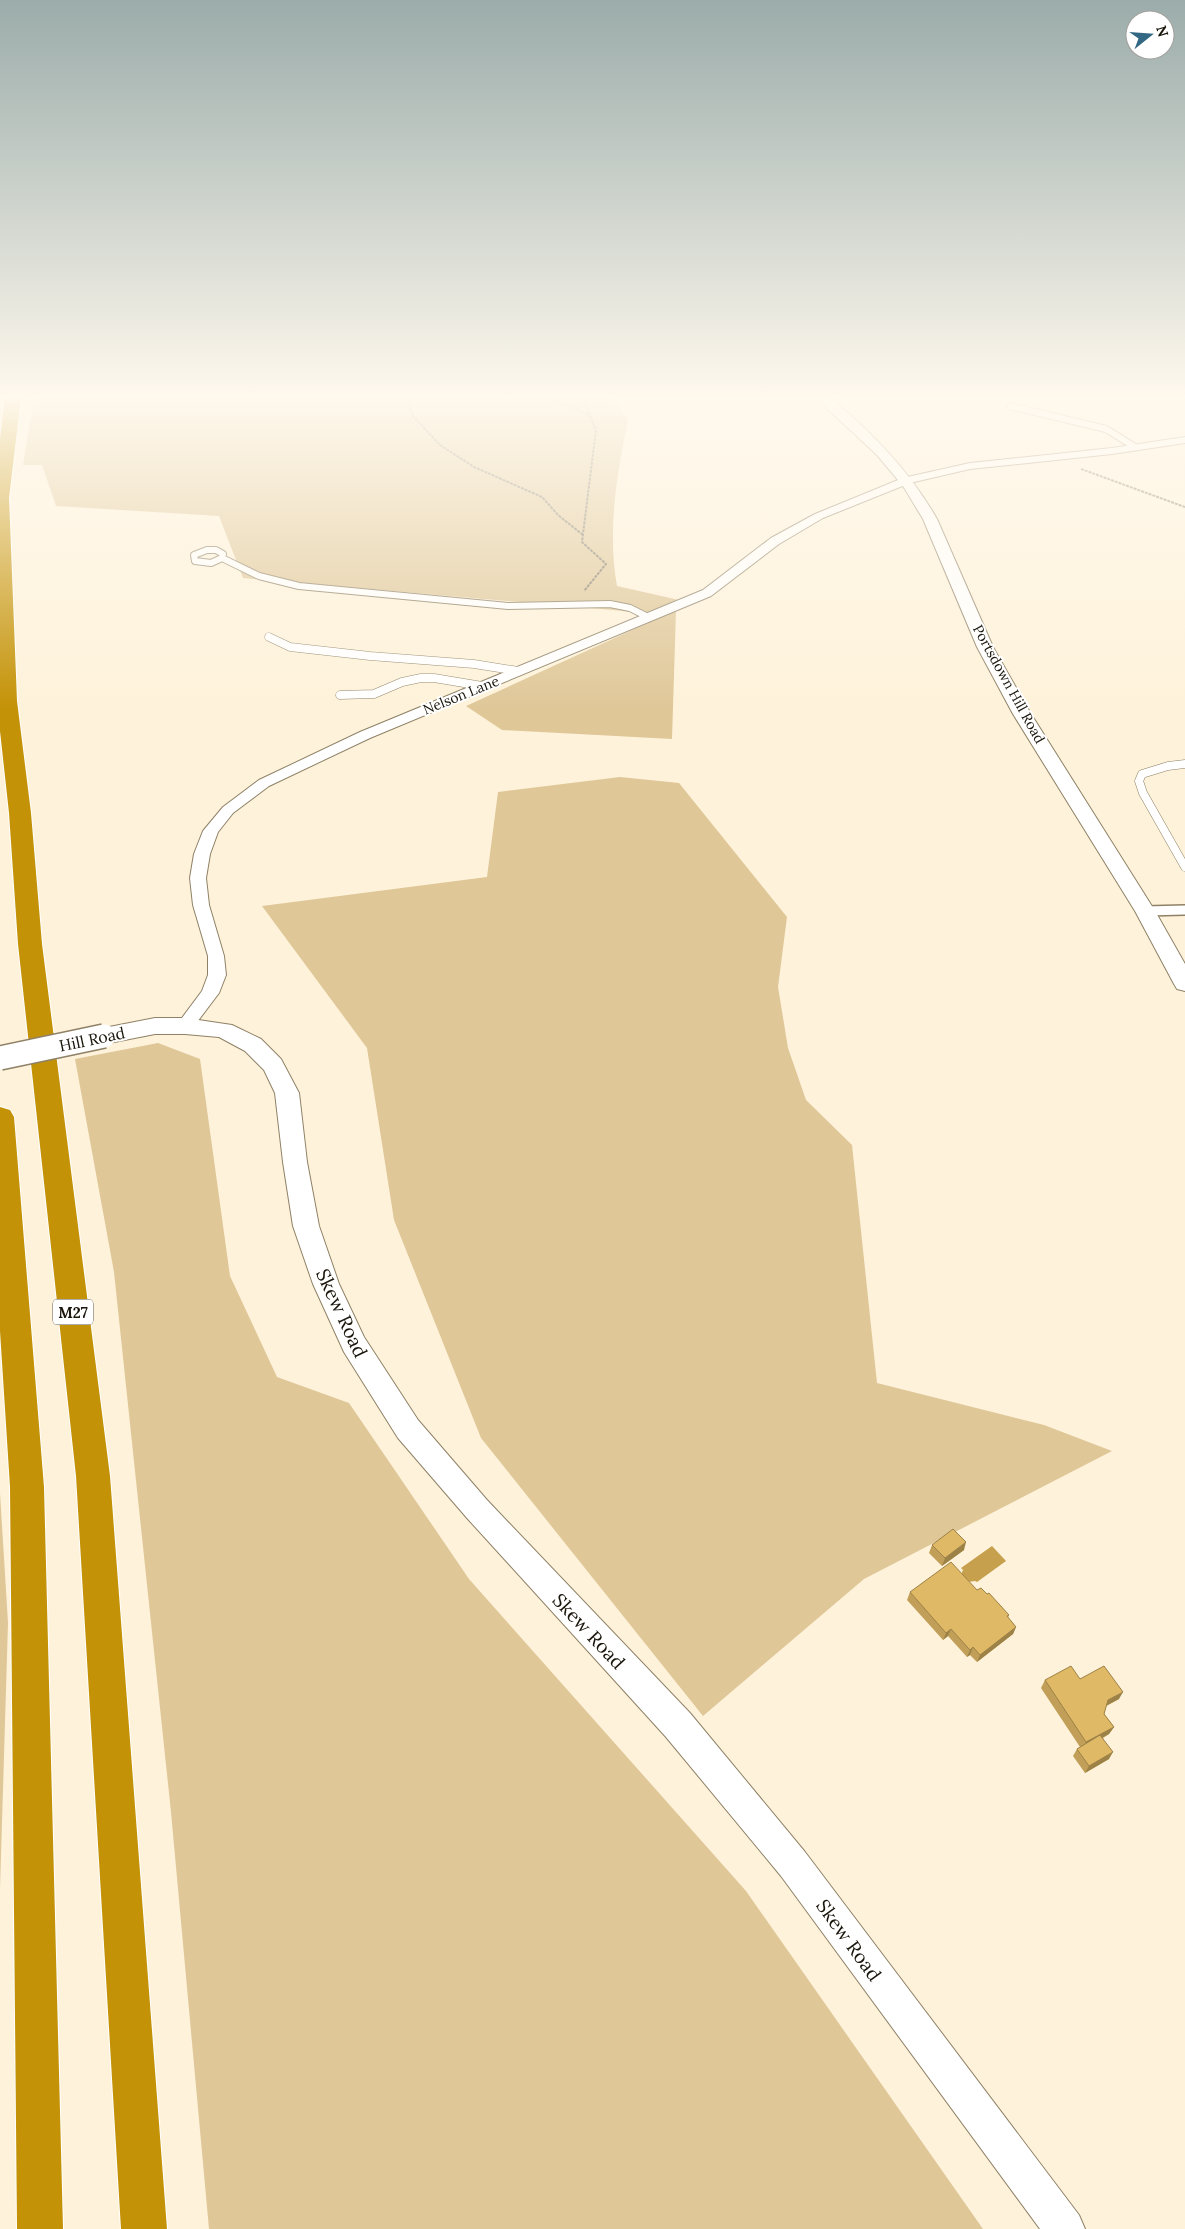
<svg xmlns="http://www.w3.org/2000/svg" width="1185" height="2229" viewBox="0 0 1185 2229" font-family="Lora,serif">
	<style>
		.green { fill: #dfc798 }
		.water { fill: #c7a04e }
		.lines { fill: none; stroke-linecap: round; stroke-linejoin: round }
		.service-far2-casing { stroke: #8e8166; stroke-width: 8 }
		.service-far1-casing { stroke: #8e8166; stroke-width: 9 }
		.service-casing { stroke: #8e8166; stroke-width: 12 }
		.minor-casing { stroke: #8e8166; stroke-width: 2 }
		.tertiary-casing { stroke: #8e8166; stroke-width: 2 }
		.motorway-casing { stroke: #fff; stroke-width: 2 }
		.path { stroke: #867e6d; stroke-width: 2; stroke-dasharray: 3 1; stroke-linecap: butt }
		.service-far2 { stroke: #fff; stroke-width: 6 }
		.service-far1 { stroke: #fff; stroke-width: 8 }
		.service { stroke: #fff; stroke-width: 9 }
		.minor { fill: #fff; fill-rule: evenodd }
		.tertiary { fill: #fff; fill-rule: evenodd }
		.motorway { fill: #c49206; fill-rule: evenodd }
		.tertiary-bridge-casing { stroke: #8e8166; stroke-width: 26; stroke-linecap: butt }
		.tertiary-bridge { stroke: #fff; stroke-width: 23 }
		.wall { fill: #c19f58 }
		.shaded-wall { fill: #9d8247 }
		.building { fill: #e0b966; stroke: #9d8247 }
		.labels { text-anchor: middle; dominant-baseline: central; stroke-width: 4; stroke-linejoin: round; paint-order: stroke }
		.far-street-label { font-size: 14px; fill: #1a150b; stroke: #fff }
		.shield { fill: #fff; stroke: #5f5b54; stroke-width: 1 }
		.shield-label { font-size: 15px; font-weight: bold; fill: #1a150b }
		.street-label { font-size: 16px; fill: #1a150b; stroke: #fff }
		.near-street-label { font-size: 19px; fill: #1a150b; stroke: #fff }
	</style>
	<rect width="100%" height="100%" fill="#fef2da"/>
	<path class="green" d="M34 397H611L628 420C617 474 607 531 617 586L679 600 647 613 243 578 219 516 56 506 42 465H23Z
		M676 610 672 739 502 730 466 706Z
		M620 777 679 783 787 917 778 987 788 1048 806 1100 852 1145 877 1383 1044 1425 1112 1451 864 1579 703 1716 481 1438 394 1220 367 1048 262 906 487 877 498 792Z
		M158 1043 200 1059 230 1276 277 1377 349 1403 469 1579 746 1891 983 2229H209L171 1812 114 1272 75 1059Z
		M0 1493 8 1623 0 1889Z"/>
	<path class="water" d="M992 1546 1006 1561 977 1582 975 1581 968 1582 961 1575 963 1570 961 1568Z"/>
	<g class="lines">
		<defs>
			<path id="service-far2" d="M1010 406 1106 429 1135 447
				M207 550H216L223 554 222 558 211 563 195 561 194 555Z
				M222 558 259 576 299 586 508 606 610 604 630 608 648 617"/>
			<path id="service-far1" d="M269 637 290 647 370 656 474 664 518 671
				M340 695 374 694 402 682 421 678H434L482 686
				M1185 764 1168 766 1142 774 1139 781 1143 793 1185 867"/>
			<path id="service" d="M1145 911 1185 910"/>
			<path id="minor" d="M1185 437V443L1112 454 970 469 910 483 823 518 779 544 711 596 370 738 269 786 233 813 218 832 210 854 206 878 209 905 224 956 226 975 219 993 191 1030 185 1032 179 1030 176 1026 202 991 208 975V956L193 905 190 878 194 854 203 831 223 807 259 780 360 732 703 590 771 538 815 514 903 478 970 463 1112 448Z"/>
			<path id="tertiary" d="M815 397H829C872 432 909 470 937 519L993 647 1031 714 1155 911 1185 964V991L1177 989 1174 984 1135 911 1013 714 977 647 923 519 903 486 877 455Z
				M155 1018H185L232 1025 261 1039 281 1059 299 1093 307 1162 319 1226 339 1284 364 1337 418 1420 487 1500 690 1713 805 1852 1079 2215 1085 2229H1040L781 1876 666 1737 467 1518 398 1438 344 1352 313 1284 293 1226 283 1162 275 1093 264 1070 245 1051 219 1037 185 1034H155L104 1044 96 1041 93 1036 96 1031 104 1028Z"/>
			<path id="motorway" d="M5 397H21L9 498 17 701 31 813 42 944 110 1476 167 2229H121L76 1476 18 944 9 813 0 731V439Z
				M0 1107 10 1110 14 1117 44 1487 63 2229H17L10 1487 0 1331Z"/>
		</defs>
		<use href="#service-far2" class="service-far2-casing"/>
		<use href="#service-far1" class="service-far1-casing"/>
		<use href="#service" class="service-casing"/>
		<use href="#minor" class="minor-casing"/>
		<use href="#tertiary" class="tertiary-casing"/>
		<use href="#motorway" class="motorway-casing"/>
		<path class="path" d="M405 397 413 416 440 445 474 467 542 497 558 515 583 535
			M541 397 561 402 589 415
			M582 397 596 430 582 542 606 564 584 591
			M1081 469 1185 507"/>
		<use href="#service-far2" class="service-far2"/>
		<use href="#service-far1" class="service-far1"/>
		<use href="#service" class="service"/>
		<use href="#minor" class="minor"/>
		<use href="#tertiary" class="tertiary"/>
		<use href="#motorway" class="motorway"/>
		<defs>
			<path id="tertiary-bridge" d="M0 1058 104 1036"/>
		</defs>
		<use href="#tertiary-bridge" class="tertiary-bridge-casing"/>
		<use href="#tertiary-bridge" class="tertiary-bridge"/>
	</g>
	<path class="wall" d="M932 1545 964 1550 942 1566 929 1553Z
		M910 1592 1009 1615 1008 1618 1016 1627 1013 1634 977 1662 970 1655 967 1657 948 1636 943 1640 907 1600Z
		M1080 1679 1119 1699 1106 1706 1104 1714 1114 1727 1109 1734 1103 1738 1109 1759 1085 1773 1073 1756 1077 1749 1080 1747 1041 1688 1045 1680Z"/>
	<path class="shaded-wall" d="M966 1542 964 1550 942 1566 945 1558Z
		M1016 1627 1013 1634 977 1662 980 1655Z
		M951 1629 948 1636 943 1640 946 1633Z
		M973 1647 970 1655 967 1657 970 1650Z
		M1123 1692 1119 1699 1104 1707 1108 1700Z
		M1114 1727 1109 1734 1082 1749 1086 1742Z
		M1113 1752 1109 1759 1085 1773 1089 1766Z"/>
	<path class="building" d="M953 1529 966 1542 945 1558 932 1545Z
		M951 1562 977 1590 981 1588 987 1594 989 1593 1009 1615 1007 1616 1016 1627 980 1655 973 1647 970 1650 951 1629 946 1633 910 1592Z
		M1071 1666 1080 1679 1104 1666 1123 1692 1108 1700 1104 1714 1114 1727 1086 1742 1045 1680Z
		M1100 1735 1113 1752 1089 1766 1077 1749Z"/>
	<linearGradient id="sky" x2="0" y2="1"><stop stop-color="#9bacaa"/><stop offset="0.56" stop-color="#fff9ee"/><stop offset="1" stop-color="#fff9ee" stop-opacity="0"/></linearGradient>
	<rect width="1185" height="709" fill="url(#sky)"/>
	<g class="labels">
		<g class="far-street-label">
			<text transform="translate(1009 684) rotate(61)">Portsdown Hill Road</text>
			<text transform="translate(461 695) rotate(-22)">Nelson Lane</text>
		</g>
		<rect class="shield" x="53" y="1299.5" width="40" height="25" rx="4"/>
		<g class="shield-label">
			<text x="73" y="1312">M27</text>
		</g>
		<g class="street-label">
			<text transform="translate(92 1039) rotate(-12)">Hill Road</text>
		</g>
		<g class="near-street-label">
			<text transform="translate(342 1313) rotate(65)">Skew Road</text>
			<text transform="translate(589 1631) rotate(47)">Skew Road</text>
			<text transform="translate(849 1940) rotate(54)">Skew Road</text>
		</g>
	</g>
	<g transform="translate(1150 35) rotate(73)"><circle r="24" fill="#ffffff" stroke="#a3a19d"/>
	<path d="M0-4L9 19L0 12L-9 19Z" fill="#336884"/>
	<text y="-8" font-size="14" font-weight="bold" text-anchor="middle" fill="#1a150b">N</text>
	</g>
</svg>
